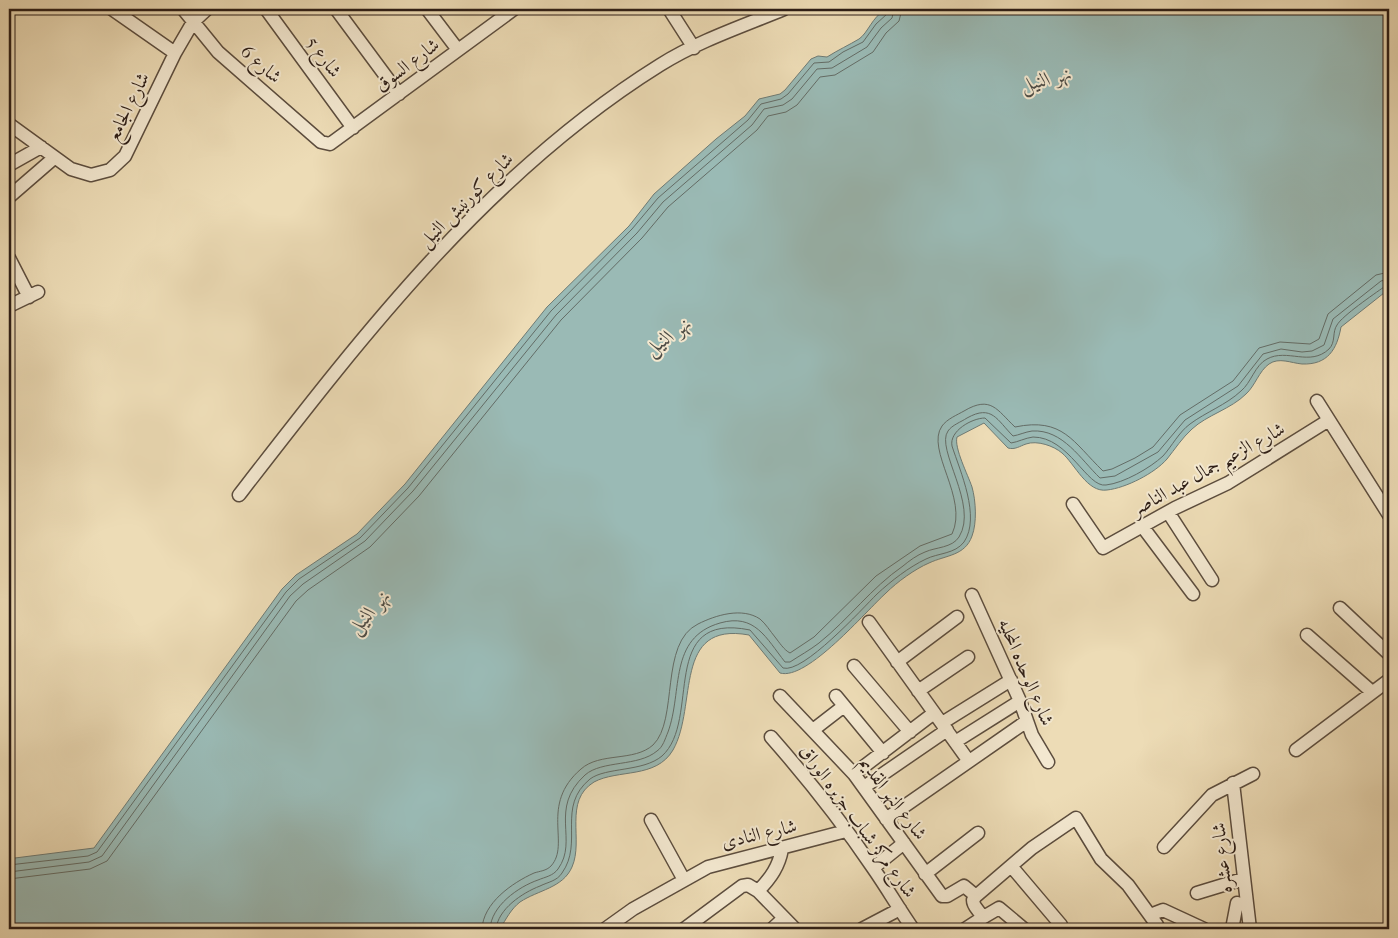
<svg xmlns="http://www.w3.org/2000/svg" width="1398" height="938" viewBox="0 0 1398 938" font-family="'IM FELL French Canon',Amiri,serif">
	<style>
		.water { fill: #9abab5; stroke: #6e7b75 }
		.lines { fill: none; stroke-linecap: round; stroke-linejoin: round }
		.shore { stroke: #636c66; stroke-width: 1 }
		.street-casing { stroke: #5c4d3e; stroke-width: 15 }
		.street { stroke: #f3e8d0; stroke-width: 12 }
		.labels { text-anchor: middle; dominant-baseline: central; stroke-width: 4; stroke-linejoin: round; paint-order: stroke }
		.street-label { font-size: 19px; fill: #2c1d16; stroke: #f3e8d0 }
		.water-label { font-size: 20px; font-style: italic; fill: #4d4c46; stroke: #f3e8d0 }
	</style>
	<rect width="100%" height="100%" fill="#eddcb6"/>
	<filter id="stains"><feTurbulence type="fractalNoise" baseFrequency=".004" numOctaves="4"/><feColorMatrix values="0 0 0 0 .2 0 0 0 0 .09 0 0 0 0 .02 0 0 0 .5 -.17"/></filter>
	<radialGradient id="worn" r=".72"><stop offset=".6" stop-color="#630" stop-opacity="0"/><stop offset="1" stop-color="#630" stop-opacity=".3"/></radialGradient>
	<path class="water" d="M886 9H1389V289L1341 327C1337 349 1328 365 1302 364 1291 363 1279 357 1269 364 1259 371 1255 386 1246 394 1231 409 1207 415 1192 429 1182 438 1175 449 1167 459 1155 473 1126 488 1107 490 1087 493 1075 464 1062 453 1054 446 1037 440 1026 444 1020 446 1015 450 1008 448L984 423 957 437C954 448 968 475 972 487 976 501 977 523 972 536 965 556 946 555 929 563 915 569 897 582 886 593 866 611 807 681 780 673L749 635C672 621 698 706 673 750 656 779 618 769 594 782 563 801 584 840 572 867 563 888 538 890 520 902 511 909 506 919 500 929H9V861L15 858 94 848 282 589 296 575 357 534 405 484 547 307 629 226 654 194 716 139 745 116 759 99 780 94 785 90 811 59 818 56 827 57C838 50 849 45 859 39 868 33 872 17 886 9Z"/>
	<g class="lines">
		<path class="shore" d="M9 865 88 856 97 852 286 592 299 579 360 538 408 488 551 311 632 229 658 198 748 120 761 104 781 99 788 94 814 63 829 62 843 52 863 42 876 24 887 14 888 9
			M9 872 89 862 102 856 290 596 303 584 365 541 413 491 556 315 637 233 663 202 752 125 764 109 783 105 792 99 817 69 832 68 867 47 881 28 892 18 894 9
			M9 879 90 869 107 861 296 601 308 590 370 547 419 496 561 320 642 238 668 207 757 130 768 116 786 112 797 105 820 77 835 75 873 52 886 33 899 21 902 9
			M482 929C483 903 512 883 534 873 540 871 546 871 551 866 571 844 539 805 581 769 600 752 634 762 653 745 679 720 659 643 698 624 716 615 742 607 760 619 766 624 770 631 775 637 779 642 784 650 790 653L814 637 876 576 920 546 952 534C969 498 925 450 942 426 947 419 957 415 964 411 991 395 997 410 1015 427 1063 417 1073 442 1103 471L1112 469 1135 458 1153 447 1180 415 1233 381 1259 348 1280 342 1310 344 1319 339 1328 314 1376 275 1389 272
			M490 929C491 906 518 887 538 880 545 877 553 876 558 869 579 840 548 809 585 775 602 760 638 767 657 751 663 747 665 739 668 732 683 691 668 638 720 623 755 613 766 638 785 662H790C799 656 810 650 819 643 849 619 871 588 903 566 909 561 917 555 925 552 936 547 952 548 959 537 979 505 935 449 948 431 952 425 961 422 967 418 992 404 997 420 1013 436 1019 435 1025 432 1032 431 1063 429 1081 460 1100 478L1115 476 1158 452 1185 420 1238 386 1263 354 1281 349 1302 352 1312 351 1324 345 1333 319 1381 281 1389 279
			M496 929C498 909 522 893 540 886 548 882 557 881 562 873 584 842 556 807 590 779 606 767 643 772 662 756 702 720 657 611 750 630L783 668C803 674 862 609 877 594 891 581 909 567 926 559 938 553 955 554 964 542 981 517 960 471 952 446 949 431 972 418 985 418L1011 443C1018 442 1025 438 1033 437 1069 437 1087 488 1106 485 1124 483 1150 468 1163 456 1172 446 1179 432 1190 424 1206 412 1226 405 1241 391 1251 383 1255 365 1267 359 1287 348 1310 367 1329 349 1336 342 1332 332 1337 325 1342 316 1374 294 1384 287L1389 286"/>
		<defs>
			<path id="street" d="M112 9 175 53
				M183 9 218 52 321 142 330 144 514 9
				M266 9 353 128
				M336 9 399 94
				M427 9 458 50
				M669 9 694 48
				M9 124 71 169 91 175 110 170 125 156 175 53 193 22 207 9
				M9 165 41 147
				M9 197 54 158
				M9 258 29 297
				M9 306 38 292
				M1317 401 1389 515
				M239 495C362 336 487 173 660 65 698 41 743 26 784 9
				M1073 504 1103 548 1175 508 1228 483 1329 420
				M1168 512 1212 580
				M1142 526 1193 594
				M972 595 1020 701 1032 735 1048 762
				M1340 608 1389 654
				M869 622 968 760
				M1307 635 1372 692
				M897 662 957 617
				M854 666 910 732
				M918 691 968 657
				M780 696 854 774 942 896H947L964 886 976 896
				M836 696 883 753
				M942 723 1011 680
				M813 730 844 706
				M771 737C807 778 842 822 873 868 887 888 899 909 913 929
				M955 742 1020 701
				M1296 750 1389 680
				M854 774 934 713
				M1233 783 1250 929
				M864 787 947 730
				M886 819 1027 721
				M651 820 684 880
				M1164 847 1212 795 1253 774
				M782 849C779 866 771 878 758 891L795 929
				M1011 866 1061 925
				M873 868 904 843
				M925 874 978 833
				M1197 893 1243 879
				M1150 915 1163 910 1204 929
				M982 918 999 908 1024 929
				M605 929 633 909 708 867 846 831
				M684 929 742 886 748 885 758 891
				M772 929 783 919
				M862 929 900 909
				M965 929 982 918C981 911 973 908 973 900L976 896 1032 848 1076 818 1101 859 1128 885 1157 925V929
				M1232 929 1237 903"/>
		</defs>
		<use href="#street" class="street-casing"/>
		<use href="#street" class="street"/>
	</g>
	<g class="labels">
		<g class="street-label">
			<text transform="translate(324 57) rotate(54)">شارع 5</text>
			<text transform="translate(261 64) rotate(41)">شارع 6</text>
			<text transform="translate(407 65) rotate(-37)">شارع السوق</text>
			<text transform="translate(128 107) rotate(-64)">شارع الجامع</text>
			<text transform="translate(466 200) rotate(-45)">شارع كورنيش النيل</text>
			<text transform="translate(1208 469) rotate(-29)">شارع الزعيم جمال عبد الناصر</text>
			<text transform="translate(1026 672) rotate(67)">شارع الوحده المحليه</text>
			<text transform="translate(893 798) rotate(53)">شارع النهر القديم</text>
			<text transform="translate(858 821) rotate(54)">شارع مركز شباب جزيره الوراق</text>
			<text transform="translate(759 834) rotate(-13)">شارع النادى</text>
			<text transform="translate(1222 858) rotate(-96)">شارع عشره</text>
		</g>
		<g class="water-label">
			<text transform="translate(1046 79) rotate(-14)">نهر النيل</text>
			<text transform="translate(668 336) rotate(-36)">نهر النيل</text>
			<text transform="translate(369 612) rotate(-48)">نهر النيل</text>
		</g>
	</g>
	<rect width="1398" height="938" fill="none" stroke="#eddcb6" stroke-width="30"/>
	<rect x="10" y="10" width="1378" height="918" fill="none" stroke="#2c1d16" stroke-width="2.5"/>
	<rect x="15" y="15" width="1368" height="908" fill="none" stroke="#2c1d16"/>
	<rect width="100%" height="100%" filter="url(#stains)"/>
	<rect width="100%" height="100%" fill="url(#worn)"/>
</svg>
